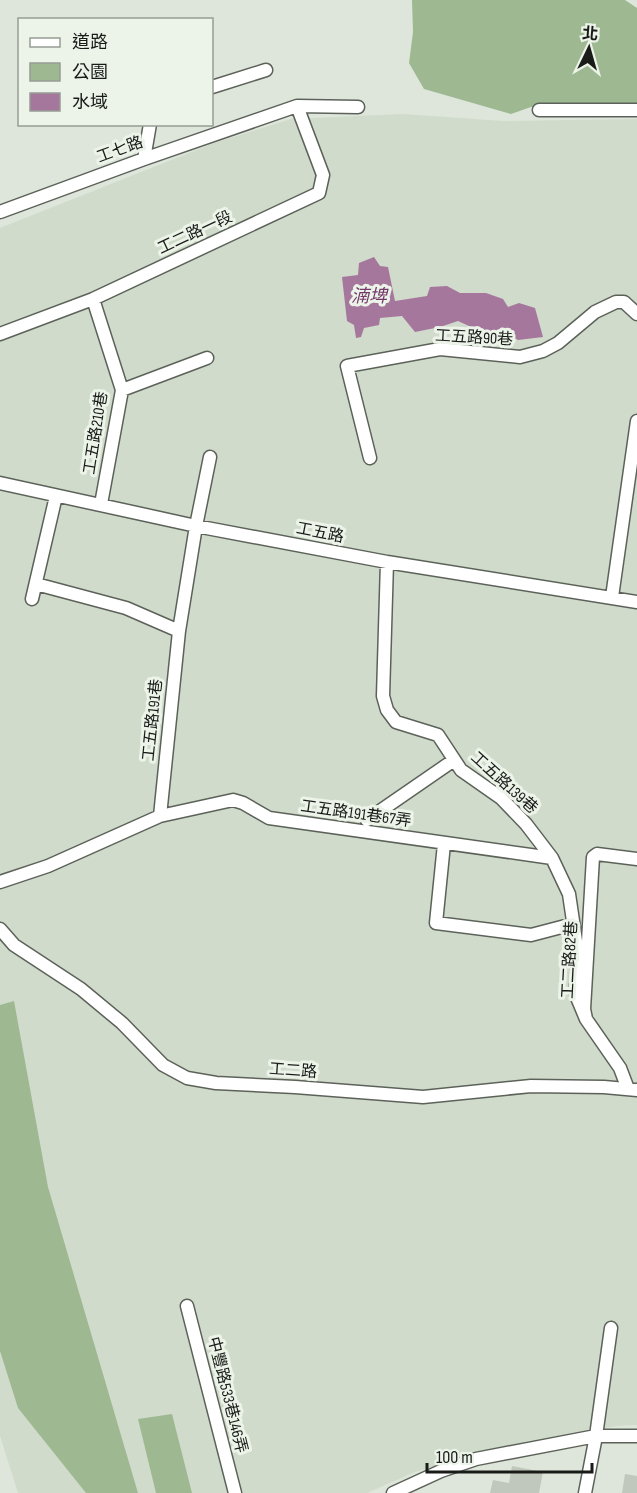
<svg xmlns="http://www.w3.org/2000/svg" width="637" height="1493" viewBox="0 0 637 1493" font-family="'Sofia Sans Condensed','Noto Sans TC',sans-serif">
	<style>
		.built { fill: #d0dbcb }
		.green { fill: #9eb992 }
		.water { fill: #a5779c }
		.building { fill: #c0c7bc }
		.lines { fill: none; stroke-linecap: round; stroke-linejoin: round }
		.minor-casing { stroke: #5c6259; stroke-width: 15 }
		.minor { stroke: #fff; stroke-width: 12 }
		.labels { text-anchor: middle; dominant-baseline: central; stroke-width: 6; stroke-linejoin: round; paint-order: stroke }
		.street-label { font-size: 16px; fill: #181b17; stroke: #ecf3e8 }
		.water-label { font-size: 18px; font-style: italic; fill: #733869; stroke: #ecf3e8 }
	</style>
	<rect width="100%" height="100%" fill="#dee6db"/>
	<path class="built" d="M403 114 503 121 637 119V1425L617 1426 527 1441 415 1472 367 1493H18L0 1436V228L214 143 291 119Z"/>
	<path class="green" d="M412 0H625L637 8V106L531 107 511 114 424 89 409 63 413 32Z
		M14 1001 48 1187 138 1493H86L18 1408 0 1351V1005Z
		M172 1414 192 1493H156L138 1419Z"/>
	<path class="water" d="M374 257 380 266 388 267 395 301 427 296 430 287 447 286 460 293H486L503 299 508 307 519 303 535 308 543 337 518 340 503 331 474 333 469 326 458 321 440 327 415 332 402 316 380 318 379 325 364 328 361 337 356 338 354 325 347 321 342 277 358 275 359 263Z"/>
	<path class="building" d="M512 1466 543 1472 539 1493H490L493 1480 509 1483Z
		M625 1474 637 1476V1493H622Z"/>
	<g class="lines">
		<defs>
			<path id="minor" d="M212 87 266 70
				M539 110H637
				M144 159 150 124
				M0 212 144 159 297 106 358 107
				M93 299 122 390 101 504
				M0 334 93 299 319 193 323 175 297 106
				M122 390 207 358
				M370 458 347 366 440 349 520 357 543 351 558 343 595 312 616 302H624L637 314
				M0 483 196 526 387 562 637 602
				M387 562 383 696 387 710 396 722 438 735 461 770 501 798 526 824 552 858 569 894 577 948 576 995 586 1019
				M36 584 126 608 179 631
				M612 597 637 421
				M32 599 56 496
				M160 816 179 631 196 526 210 457
				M367 820 454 760
				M444 844 436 923 531 935 573 924
				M0 882 48 866 160 816 233 800 243 803 269 818 552 858
				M0 929 14 945 81 989 122 1023 163 1065 187 1078 216 1083 295 1087 423 1097 531 1086 604 1087 637 1090
				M628 1089 620 1068 586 1019 584 1009 593 857 597 854 637 859
				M187 1306 235 1493
				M393 1493 441 1471 476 1459 596 1436H637
				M585 1493 596 1436 611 1328"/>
		</defs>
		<use href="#minor" class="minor-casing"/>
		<use href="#minor" class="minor"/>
	</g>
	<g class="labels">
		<g class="street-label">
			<text transform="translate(120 150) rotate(-20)">工七路</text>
			<text transform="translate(195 233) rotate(-25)">工二路一段</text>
			<text transform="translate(474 338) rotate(3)">工五路90巷</text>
			<text transform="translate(96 433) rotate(-81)">工五路210巷</text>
			<text transform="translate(320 533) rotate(11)">工五路</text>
			<text transform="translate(153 720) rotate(-84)">工五路191巷</text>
			<text transform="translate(504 783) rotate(42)">工五路139巷</text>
			<text transform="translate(356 814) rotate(8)">工五路191巷67弄</text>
			<text transform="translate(570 960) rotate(-87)">工二路82巷</text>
			<text transform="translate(293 1071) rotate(4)">工二路</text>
			<text transform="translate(227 1395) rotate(76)">中豐路533巷146弄</text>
		</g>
		<g class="water-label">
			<text x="369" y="296">湳埤</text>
		</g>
	</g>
	<rect x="18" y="18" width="195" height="108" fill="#ecf3e8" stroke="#979d94" stroke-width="1.5"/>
	<rect x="30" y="38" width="30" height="9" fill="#ffffff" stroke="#979d94" stroke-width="1.5"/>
	<text x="72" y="48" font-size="18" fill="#181b17">道路</text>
	<rect x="30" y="63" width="30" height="18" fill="#9eb992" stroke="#979d94" stroke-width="1.5"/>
	<text x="72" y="78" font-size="18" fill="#181b17">公園</text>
	<rect x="30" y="93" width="30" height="18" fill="#a5779c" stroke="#979d94" stroke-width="1.5"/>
	<text x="72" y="108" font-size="18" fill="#181b17">水域</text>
	<g transform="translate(589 48) rotate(5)" stroke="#ecf3e8" stroke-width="4.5" paint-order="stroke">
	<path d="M0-4.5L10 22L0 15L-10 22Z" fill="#181b17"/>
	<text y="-9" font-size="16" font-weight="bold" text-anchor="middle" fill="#181b17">北</text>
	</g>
	<path d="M427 1463v9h165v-9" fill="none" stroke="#181b17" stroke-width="3"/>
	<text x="436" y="1463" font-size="18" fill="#181b17" stroke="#ecf3e8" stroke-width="4.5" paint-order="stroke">100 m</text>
</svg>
